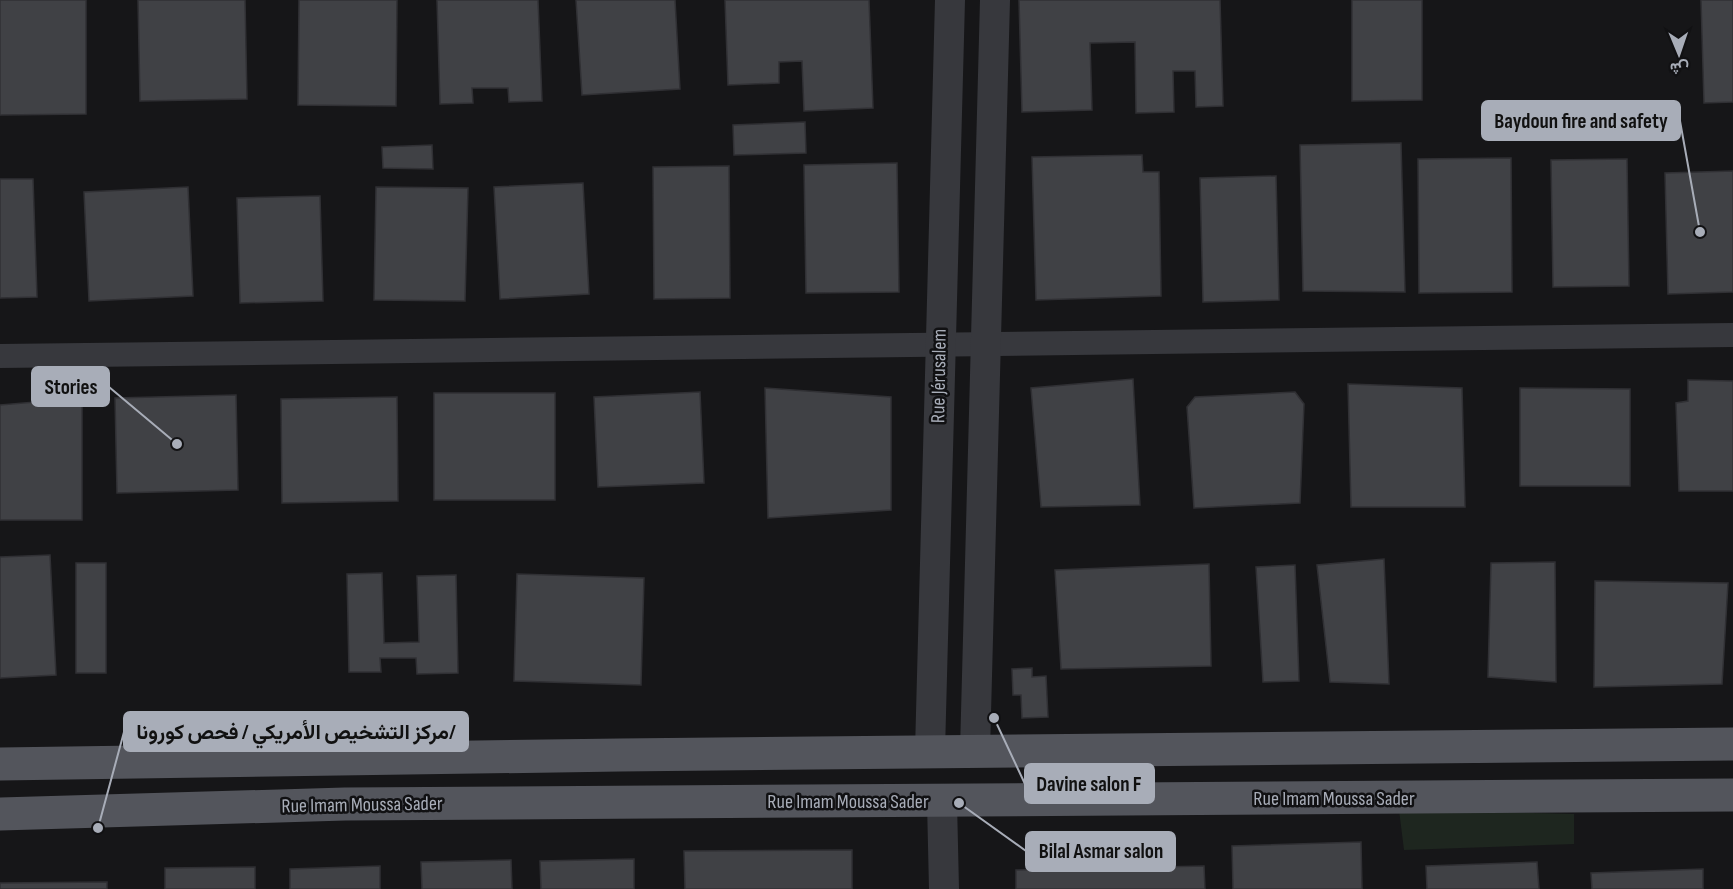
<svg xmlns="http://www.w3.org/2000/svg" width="1733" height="889" viewBox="0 0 1733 889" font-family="'Sofia Sans Condensed',Vazirmatn,sans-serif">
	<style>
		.green { fill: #1e261f }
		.building { fill: #404145; stroke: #303034; stroke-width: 1.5 }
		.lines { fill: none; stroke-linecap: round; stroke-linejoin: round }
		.minor { stroke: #37383d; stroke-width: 24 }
		.tertiary { stroke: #37383d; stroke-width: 30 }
		.primary { stroke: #53555c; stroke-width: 33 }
		.labels { text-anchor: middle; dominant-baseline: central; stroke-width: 5; stroke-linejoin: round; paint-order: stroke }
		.street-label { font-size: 20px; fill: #a8adb8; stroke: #111113 }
		.leader { fill: none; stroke: #a8adb8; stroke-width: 2 }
		.callout-dot { fill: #a8adb8; stroke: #111113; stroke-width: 2 }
		.callout { fill: #a8adb8; stroke: #a8adb8; stroke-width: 2 }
		.callout-label { font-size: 21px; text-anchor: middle; font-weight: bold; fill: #111 }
	</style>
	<rect width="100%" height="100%" fill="#161618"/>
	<path class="green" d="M1399 810 1574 814V844L1404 850Z"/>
	<path class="building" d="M0 0H86V114L0 115Z
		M138 0H245L247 99 140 101Z
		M299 0H397L396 106 298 105Z
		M437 0H538L542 101 509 102 508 88H472L473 103 440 104Z
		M576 0H675L680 89 582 95Z
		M725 0H869L873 108 804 111 802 61 779 62V83L728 85Z
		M1019 0H1220L1223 106 1196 107 1195 71H1173L1174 112 1136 113 1135 42 1090 43 1092 110 1022 112Z
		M1352 0H1422V100L1352 101Z
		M1701 0H1733V102L1704 103Z
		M805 122 806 153 734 155 733 125Z
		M1401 143 1405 292 1303 291 1300 145Z
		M432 145 433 169 383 168 382 147Z
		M1142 155 1143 172H1159L1161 296 1036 300 1032 157Z
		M1511 158 1512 292 1419 293 1418 159Z
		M1627 159 1629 286 1553 287 1551 160Z
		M897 163 899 292 806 293 804 165Z
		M729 166 730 298 654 299 653 167Z
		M1733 171V292L1668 294 1665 173Z
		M1276 176 1279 300 1203 302 1200 178Z
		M0 179H33L37 297 0 298Z
		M583 183 589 294 500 299 494 187Z
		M188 187 193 296 89 301 84 192Z
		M376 187 468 188 465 301 374 300Z
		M320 196 323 301 240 303 237 198Z
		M1133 379 1140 505 1041 507 1031 388Z
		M1688 380 1733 381V491H1679L1676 403 1688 401Z
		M1348 384 1462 388 1465 507H1351Z
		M765 388 891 397V510L768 518Z
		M1520 388 1630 389V486H1520Z
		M700 392 704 483 598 487 594 397Z
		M1295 392 1304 404 1300 503 1194 508 1187 407 1195 397Z
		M434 393H555V500H434Z
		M236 395 238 490 117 493 115 398Z
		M397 397 398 501 282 503 281 399Z
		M82 398V520H0V405Z
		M50 555 56 675 0 678V557Z
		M1384 559 1389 684 1330 682 1317 565Z
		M1555 562 1556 682 1488 677 1491 563Z
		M76 563H106V673H76Z
		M1209 564 1211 666 1061 669 1055 570Z
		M1295 565 1299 681 1263 682 1256 567Z
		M382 573 384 643 419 642 417 576 456 575 458 673 417 674 416 658H380L381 672H349L347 574Z
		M517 574 644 578 641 685 514 681Z
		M1595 581 1728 583 1722 684 1594 687Z
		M1032 668V677L1046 676 1048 717 1022 718 1021 695H1013L1012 669Z
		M1361 842 1362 889H1233L1232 846Z
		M852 850V889H685L684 851Z
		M634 859V889H541L540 861Z
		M511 860 512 889H422L421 862Z
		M1537 862 1539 889H1427L1426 866Z
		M380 866V889H290V869Z
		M1204 866 1205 889H1016V870Z
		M255 867V889H165V868Z
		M1703 869V889H1592L1591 873Z
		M107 882V889H0V883Z"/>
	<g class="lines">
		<path class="minor" d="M0 356 1733 335"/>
		<path class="tertiary" d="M930 751 950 0
			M975 751 995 0
			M942 802 944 889"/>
		<path class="primary" d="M0 764 620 755 1733 744
			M0 814 345 804 1733 795"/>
	</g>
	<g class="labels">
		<g class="street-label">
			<text transform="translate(939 376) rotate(-89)">Rue Jérusalem</text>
			<text x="1334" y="799">Rue Imam Moussa Sader</text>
			<text x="848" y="802">Rue Imam Moussa Sader</text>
			<text transform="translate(362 805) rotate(-1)">Rue Imam Moussa Sader</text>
		</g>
	</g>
	<path class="leader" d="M1700 232L1680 121M177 444L109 387M98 828L124 732M994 718L1025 784M959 803L1026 851"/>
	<g class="callout-dot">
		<circle cx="1700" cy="232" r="6"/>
		<circle cx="177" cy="444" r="6"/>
		<circle cx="98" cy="828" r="6"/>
		<circle cx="994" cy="718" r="6"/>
		<circle cx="959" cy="803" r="6"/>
	</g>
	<g class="callout">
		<rect x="1482" y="101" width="198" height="39" rx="6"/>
		<rect x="32" y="367" width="77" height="39" rx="6"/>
		<rect x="124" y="712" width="344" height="39" rx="6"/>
		<rect x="1025" y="764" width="129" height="39" rx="6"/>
		<rect x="1026" y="832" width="149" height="39" rx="6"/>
	</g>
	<g class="callout-label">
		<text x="1581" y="128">Baydoun fire and safety</text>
		<text x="71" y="394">Stories</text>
		<text x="296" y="739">مركز التشخيص الأمريكي / فحص كورونا/</text>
		<text x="1089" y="791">Davine salon F</text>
		<text x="1101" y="858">Bilal Asmar salon</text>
	</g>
	<g transform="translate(1679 54) rotate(178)" stroke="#111113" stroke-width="4.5" paint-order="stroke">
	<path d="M0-4.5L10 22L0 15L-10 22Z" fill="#a8adb8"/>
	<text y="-9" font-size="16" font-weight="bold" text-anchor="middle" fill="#a8adb8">ش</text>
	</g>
</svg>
